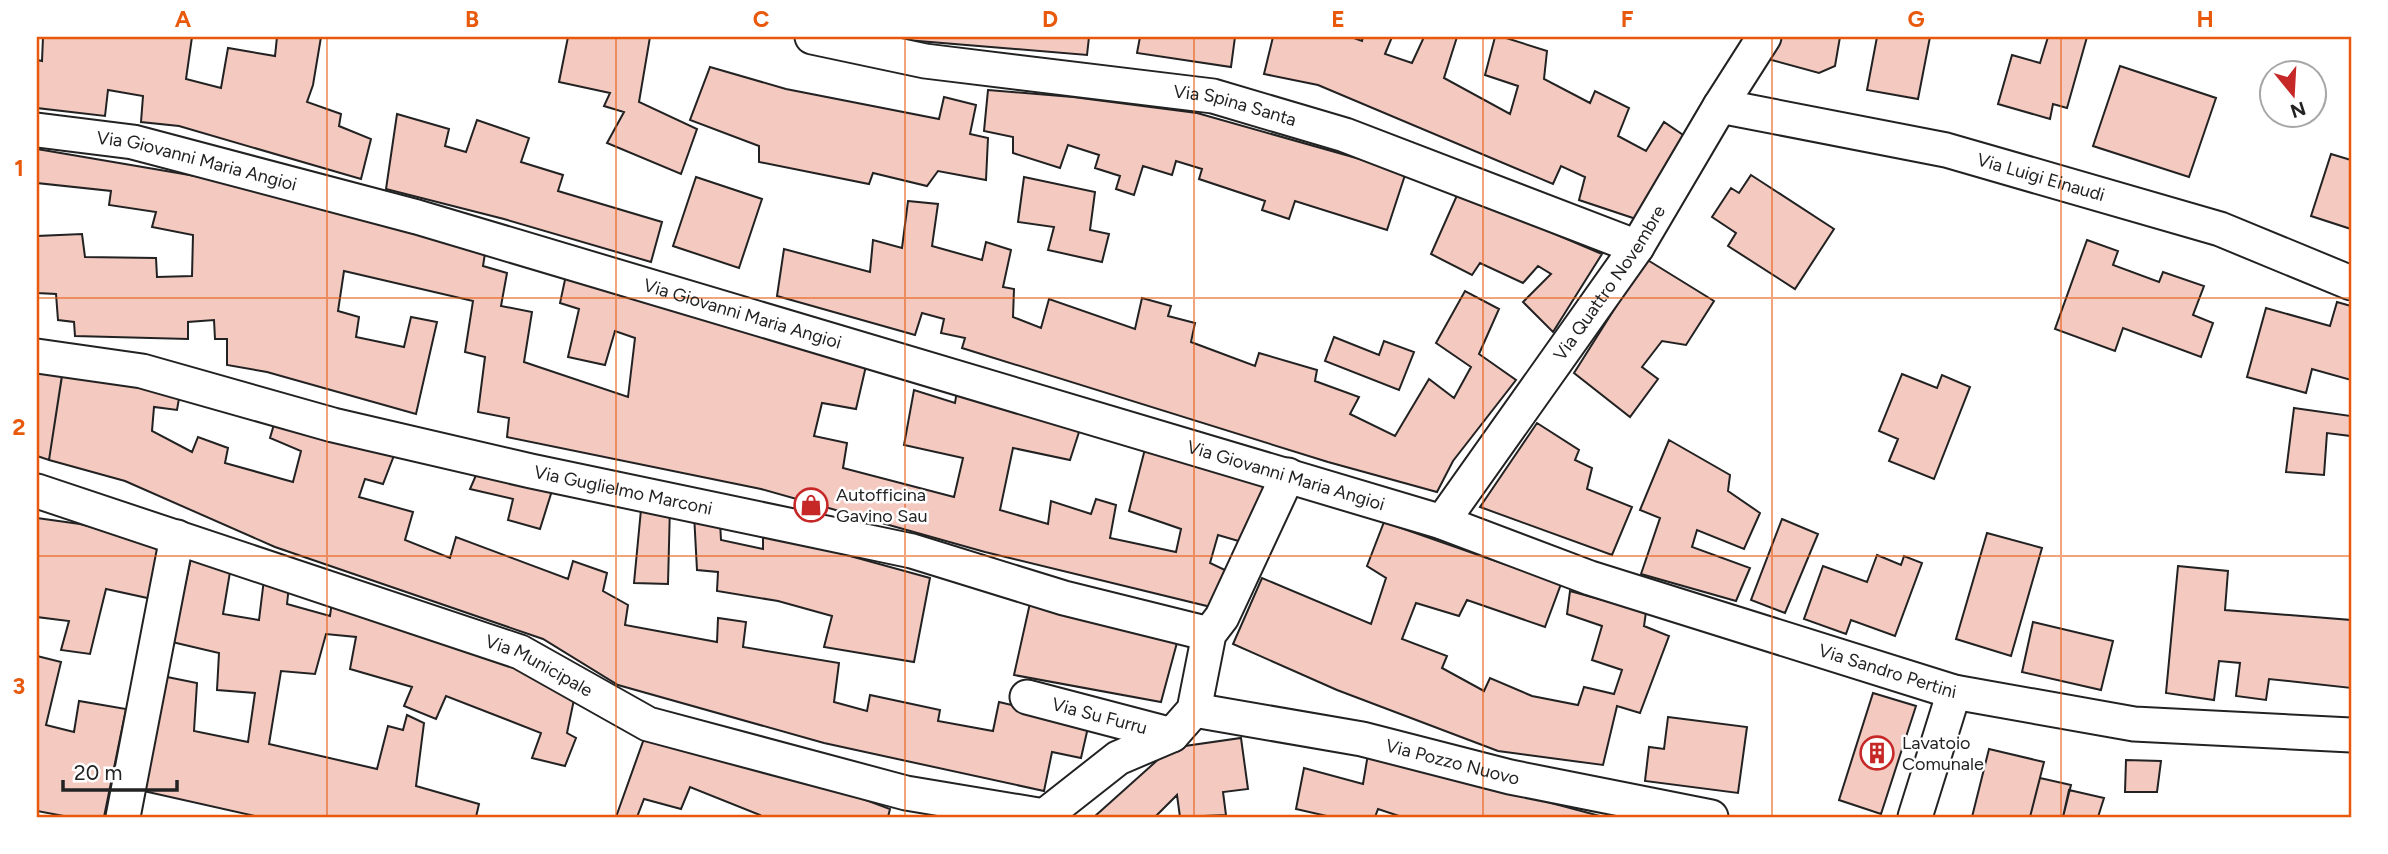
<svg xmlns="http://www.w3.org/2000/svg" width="2388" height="854" viewBox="0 0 2388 854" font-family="Figtree,sans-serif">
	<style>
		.building { fill: #f3c9c0; stroke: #222; stroke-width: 2 }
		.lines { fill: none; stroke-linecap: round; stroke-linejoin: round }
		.street-casing { stroke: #222; stroke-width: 37 }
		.street { stroke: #fff; stroke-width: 33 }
		.grid { fill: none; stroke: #e8590c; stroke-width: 2; stroke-opacity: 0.55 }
		.labels { text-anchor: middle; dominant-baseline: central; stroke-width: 5; stroke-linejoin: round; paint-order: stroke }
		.street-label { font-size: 18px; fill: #222; stroke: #fff }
		.poi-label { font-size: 18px; fill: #222; stroke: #fff; text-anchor: start }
		.neatline { fill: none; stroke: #e8590c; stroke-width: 2.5 }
		.grid-label { font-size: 23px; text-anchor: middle; font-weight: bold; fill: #e8590c }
	</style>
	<rect width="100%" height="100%" fill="#fff"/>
	<path class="building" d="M43 37H192L186 79 221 88 228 48 275 56 277 37H321L313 85 307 102 341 114 339 126 371 139 361 179 179 126 141 122 143 96 108 90 105 116 37 108V60L42 61Z
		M568 37H650L639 102 697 129 681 174 607 143 624 112 604 106 610 93 559 82Z
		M894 37H1089L1087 55 894 39Z
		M1140 37H1235L1231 67 1137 53Z
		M1273 37H1351L1362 41 1363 37H1392L1385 54 1412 63 1424 37H1457L1444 78 1510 114 1518 86 1485 75 1495 37H1503L1547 51 1544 79 1590 103 1595 91 1629 108 1618 136 1646 151 1664 122 1692 141 1645 222 1579 200 1585 177 1561 166 1553 184 1318 85 1264 74Z
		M1774 37H1840L1835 66 1819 73 1768 59Z
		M1877 37H1930L1918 99 1867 90Z
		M2048 37H2087L2067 108 2053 104 2050 119 1998 104 2012 55 2040 63Z
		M2120 66 2216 98 2189 177 2093 146Z
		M710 67 786 89 939 119 944 97 976 105 970 134 988 138 986 180 938 171 927 186 873 173 869 184 759 162V146L690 120Z
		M988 90 1073 97 1197 113 1406 172 1387 230 1295 201 1289 219 1262 210 1265 201 1199 179 1202 169 1176 161 1172 175 1143 166 1134 195 1116 189 1120 176 1095 168 1099 155 1068 145 1060 168 1013 153V137L984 131Z
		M397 114 449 129 445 146 466 152 477 120 529 138 521 162 563 175 558 191 662 222 651 262 504 219 386 189Z
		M37 149 254 186 486 247 483 266 507 273 501 306 532 312 524 362 628 397 635 338 615 331 605 365 568 357 579 309 560 303 566 275 866 366 856 409 822 403 814 436 847 443 843 468 954 497 963 458 904 445 914 390 955 403 957 391 1080 429 1070 460 1013 448 1000 510 1048 524 1051 501 1091 514 1096 499 1116 505 1110 538 1176 552 1181 529 1129 511 1145 449 1270 483 1242 542 1218 535 1210 563 1227 571 1211 607 985 552 761 489 507 437 509 418 478 412 485 357 465 352 473 301 344 271 338 311 359 317 356 337 404 347 411 317 437 322 416 414 267 372 227 365V339H215L214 320 188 322V339L75 336 74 322 58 320 56 294 37 293V236L82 234 85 257 156 258 157 277 192 276 193 235 152 227 156 212 109 205 111 191 37 183Z
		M2331 154 2351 160V229L2311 216Z
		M1751 175 1834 229 1795 289 1728 246 1736 233 1712 217 1731 188 1739 193Z
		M696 177 762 199 739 268 673 246Z
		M1024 177 1095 192 1090 230 1109 234 1102 262 1048 250 1054 227 1018 222Z
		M1458 193 1602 254 1553 332 1523 302 1551 274 1538 266 1523 283 1480 263 1472 275 1431 254Z
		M908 201 938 204 932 246 982 260 986 242 1011 250 1003 287 1014 289 1013 317 1041 328 1049 299 1135 329 1142 298 1171 306 1168 316 1195 323 1191 342 1255 366 1259 353 1317 370 1315 381 1359 397 1350 414 1395 436 1429 379 1454 398 1471 367 1436 343 1465 291 1499 309 1479 354 1516 380 1453 461 1437 492 1328 462 962 348 965 338 941 333 944 319 922 313 915 335 777 296 784 249 870 272 873 240 902 248Z
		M2087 240 2118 251 2113 265 2159 282 2163 272 2204 286 2193 315 2213 323 2201 357 2123 328 2115 351 2055 329Z
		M1646 259 1714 301 1686 345 1662 341 1642 367 1658 379 1630 417 1574 373Z
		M2337 302 2351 306V380L2312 369 2306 393 2247 377 2266 308 2330 326Z
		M1334 337 1379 355 1384 341 1414 352 1399 390 1325 361Z
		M64 362 181 387 177 410 154 407 152 431 192 452 198 437 228 448 225 463 293 482 301 451 270 438 277 414 398 445 383 484 365 479 359 497 413 512 405 540 450 558 456 537 568 579 573 561 607 573 603 591 628 605 625 625 717 642 718 618 746 622 743 647 839 663 834 702 867 711 870 695 940 710 938 721 993 731 999 702 1089 723 1081 758 1052 752 1044 791 824 743 618 685 543 639 275 547 125 481 49 460Z
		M37 373 62 376 49 460 37 456Z
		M1902 374 1937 388 1942 375 1970 387 1934 479 1889 461 1898 439 1879 431Z
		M2294 408 2351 416V436L2327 433 2324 475 2286 472Z
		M1537 423 1579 450 1575 460 1592 468 1587 489 1632 507 1612 555 1480 507Z
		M1669 440 1730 475 1728 491 1760 513 1744 549 1697 530 1692 547 1750 568 1736 601 1641 574 1660 518 1640 510Z
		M480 466 555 481 540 529 508 520 513 499 470 489Z
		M642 499 670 506 668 584 634 583Z
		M694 514 720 521 721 540 763 549V532L930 578 914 662 824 647 832 616 778 601 717 591 718 572 697 570Z
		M37 518 80 524 162 545 152 599 106 589 90 654 61 650 69 621 37 617Z
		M1782 519 1818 534 1785 613 1751 600Z
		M1384 522 1561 584 1545 627 1467 600 1459 616 1416 603 1402 639 1447 656 1442 668 1484 691 1490 678 1532 696 1578 705 1584 687 1614 694 1622 670 1592 660 1602 626 1567 614 1570 591 1646 612 1644 626 1669 636 1640 713 1617 706 1603 765 1498 751 1337 690 1233 644 1262 578 1371 624 1386 578 1367 566Z
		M1987 533 2042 548 2011 656 1956 639Z
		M192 554 231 566 223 614 259 620 264 579 289 586 287 604 330 616 332 601 576 690 567 733 576 738 565 766 532 758 541 733 446 696 436 719 404 706 412 687 350 669 356 637 326 634 315 674 281 671 269 744 377 769 388 726 403 730 407 715 424 723 416 786 479 804 476 817H259L139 790 167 677 197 683 194 731 248 742 255 693 217 690 219 653 172 642Z
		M1877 555 1901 565 1904 556 1922 563 1895 636 1851 620 1846 634 1804 619 1823 566 1867 582Z
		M2178 566 2228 571 2225 610 2351 620V688L2269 679 2266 700 2236 696 2240 663 2219 661 2214 700 2166 693Z
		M1030 603 1178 639 1161 702 1014 675Z
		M2033 622 2113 641 2101 690 2022 672Z
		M37 656 61 662 46 725 74 732 79 701 126 709 104 817H69L37 811Z
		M1873 693 1916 706 1881 814 1839 800Z
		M1668 717 1747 727 1738 793 1645 781 1649 747 1664 749Z
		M646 733 736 765 831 787 890 809 888 817H759L760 815 690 787 681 809 644 799 637 817H616Z
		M1241 738 1248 789 1223 792 1226 815 1180 817 1177 795 1155 817H1094L1171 748Z
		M1989 749 2044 762 2030 817H1972Z
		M1368 754 1600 816 1599 817H1402L1378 809 1375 817H1331L1296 809 1304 768 1363 784Z
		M2126 760 2161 761 2157 792H2125Z
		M2040 778 2071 785 2063 817H2030Z
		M2069 790 2104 798 2098 817H2063Z"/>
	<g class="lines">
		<defs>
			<g id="street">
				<path id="s1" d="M812 37 925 61 1213 96 1345 135 1637 247"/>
				<path id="s2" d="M1720 106 1946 150 2220 229 2351 283"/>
				<path id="s3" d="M37 130 133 142 417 217 1442 522 1590 578 1954 692 2134 724 2351 735"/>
				<path id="s4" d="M37 356 142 371 333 425 531 471 912 551 1064 598 1209 634"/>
				<path id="s5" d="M37 491 520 652 648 724 906 793 1044 816"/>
				<path id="s6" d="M1442 522 1637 247 1720 106 1764 37"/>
				<path id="s7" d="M1027 697 1172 735"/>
				<path id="s8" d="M1194 710 1362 739 1510 777 1711 817"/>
				<path d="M123 817 177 537"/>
				<path d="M1043 817 1118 758 1172 735 1194 710 1209 634 1222 617 1288 475"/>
				<path d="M1915 817 1954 692"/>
			</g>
		</defs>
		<use href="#street" class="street-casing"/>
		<use href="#street" class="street"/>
	</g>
	<path class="grid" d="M327 37V817M616 37V817M905 37V817M1194 37V817M1483 37V817M1772 37V817M2061 37V817M37 298H2351M37 556H2351"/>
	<defs>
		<symbol id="shop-ring" viewBox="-11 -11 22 22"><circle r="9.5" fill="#fff" stroke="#c62828" stroke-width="1.5"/><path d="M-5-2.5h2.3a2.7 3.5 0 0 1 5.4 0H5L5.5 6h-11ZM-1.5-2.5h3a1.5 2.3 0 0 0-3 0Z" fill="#c62828"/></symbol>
		<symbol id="building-ring" viewBox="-11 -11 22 22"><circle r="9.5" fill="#fff" stroke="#c62828" stroke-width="1.5"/><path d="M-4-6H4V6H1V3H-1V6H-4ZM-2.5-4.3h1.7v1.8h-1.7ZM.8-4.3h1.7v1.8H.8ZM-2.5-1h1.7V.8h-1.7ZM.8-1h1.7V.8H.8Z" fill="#c62828"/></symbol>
	</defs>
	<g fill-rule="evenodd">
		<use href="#shop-ring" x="792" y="486" width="38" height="38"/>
		<use href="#building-ring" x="1858" y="734" width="38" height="38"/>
	</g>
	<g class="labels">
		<g class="street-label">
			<text stroke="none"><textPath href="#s1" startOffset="429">Via Spina Santa</textPath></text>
			<text stroke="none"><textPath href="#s3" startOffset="163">Via Giovanni Maria Angioi</textPath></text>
			<text stroke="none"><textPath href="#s2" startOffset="329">Via Luigi Einaudi</textPath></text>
			<text stroke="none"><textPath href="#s6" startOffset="292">Via Quattro Novembre</textPath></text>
			<text stroke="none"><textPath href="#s3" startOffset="730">Via Giovanni Maria Angioi</textPath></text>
			<text stroke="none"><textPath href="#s3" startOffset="1297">Via Giovanni Maria Angioi</textPath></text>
			<text stroke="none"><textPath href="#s4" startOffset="602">Via Guglielmo Marconi</textPath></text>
			<text stroke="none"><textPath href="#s5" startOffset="532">Via Municipale</textPath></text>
			<text stroke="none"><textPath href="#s3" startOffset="1930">Via Sandro Pertini</textPath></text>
			<text stroke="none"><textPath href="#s7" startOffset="75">Via Su Furru</textPath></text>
			<text stroke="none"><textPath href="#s8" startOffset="264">Via Pozzo Nuovo</textPath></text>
		</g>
		<g class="poi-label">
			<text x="836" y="495">Autofficina<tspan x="836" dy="21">Gavino Sau</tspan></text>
			<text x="1902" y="743">Lavatoio<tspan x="1902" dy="21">Comunale</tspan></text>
		</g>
	</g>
	<rect width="2388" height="854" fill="none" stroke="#ffffff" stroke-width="77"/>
	<g transform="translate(2293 94) rotate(162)"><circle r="33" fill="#ffffff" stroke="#a7a7a7" stroke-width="2"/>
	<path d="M0-5L12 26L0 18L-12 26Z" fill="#c62828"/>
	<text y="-10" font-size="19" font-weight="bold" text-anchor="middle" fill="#222222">N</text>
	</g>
	<path d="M63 780v10h114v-10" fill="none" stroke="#222222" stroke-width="3.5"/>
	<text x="74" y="780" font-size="21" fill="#222222" stroke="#ffffff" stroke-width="5" paint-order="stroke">20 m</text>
	<rect x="38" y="38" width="2312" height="778" class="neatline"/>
	<g class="grid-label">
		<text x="183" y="27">A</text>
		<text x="472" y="27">B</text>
		<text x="761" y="27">C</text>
		<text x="1050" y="27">D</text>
		<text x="1338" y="27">E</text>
		<text x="1627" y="27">F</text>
		<text x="1916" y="27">G</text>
		<text x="2205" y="27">H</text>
		<text x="19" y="176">1</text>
		<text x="19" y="435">2</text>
		<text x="19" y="694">3</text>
	</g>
</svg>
